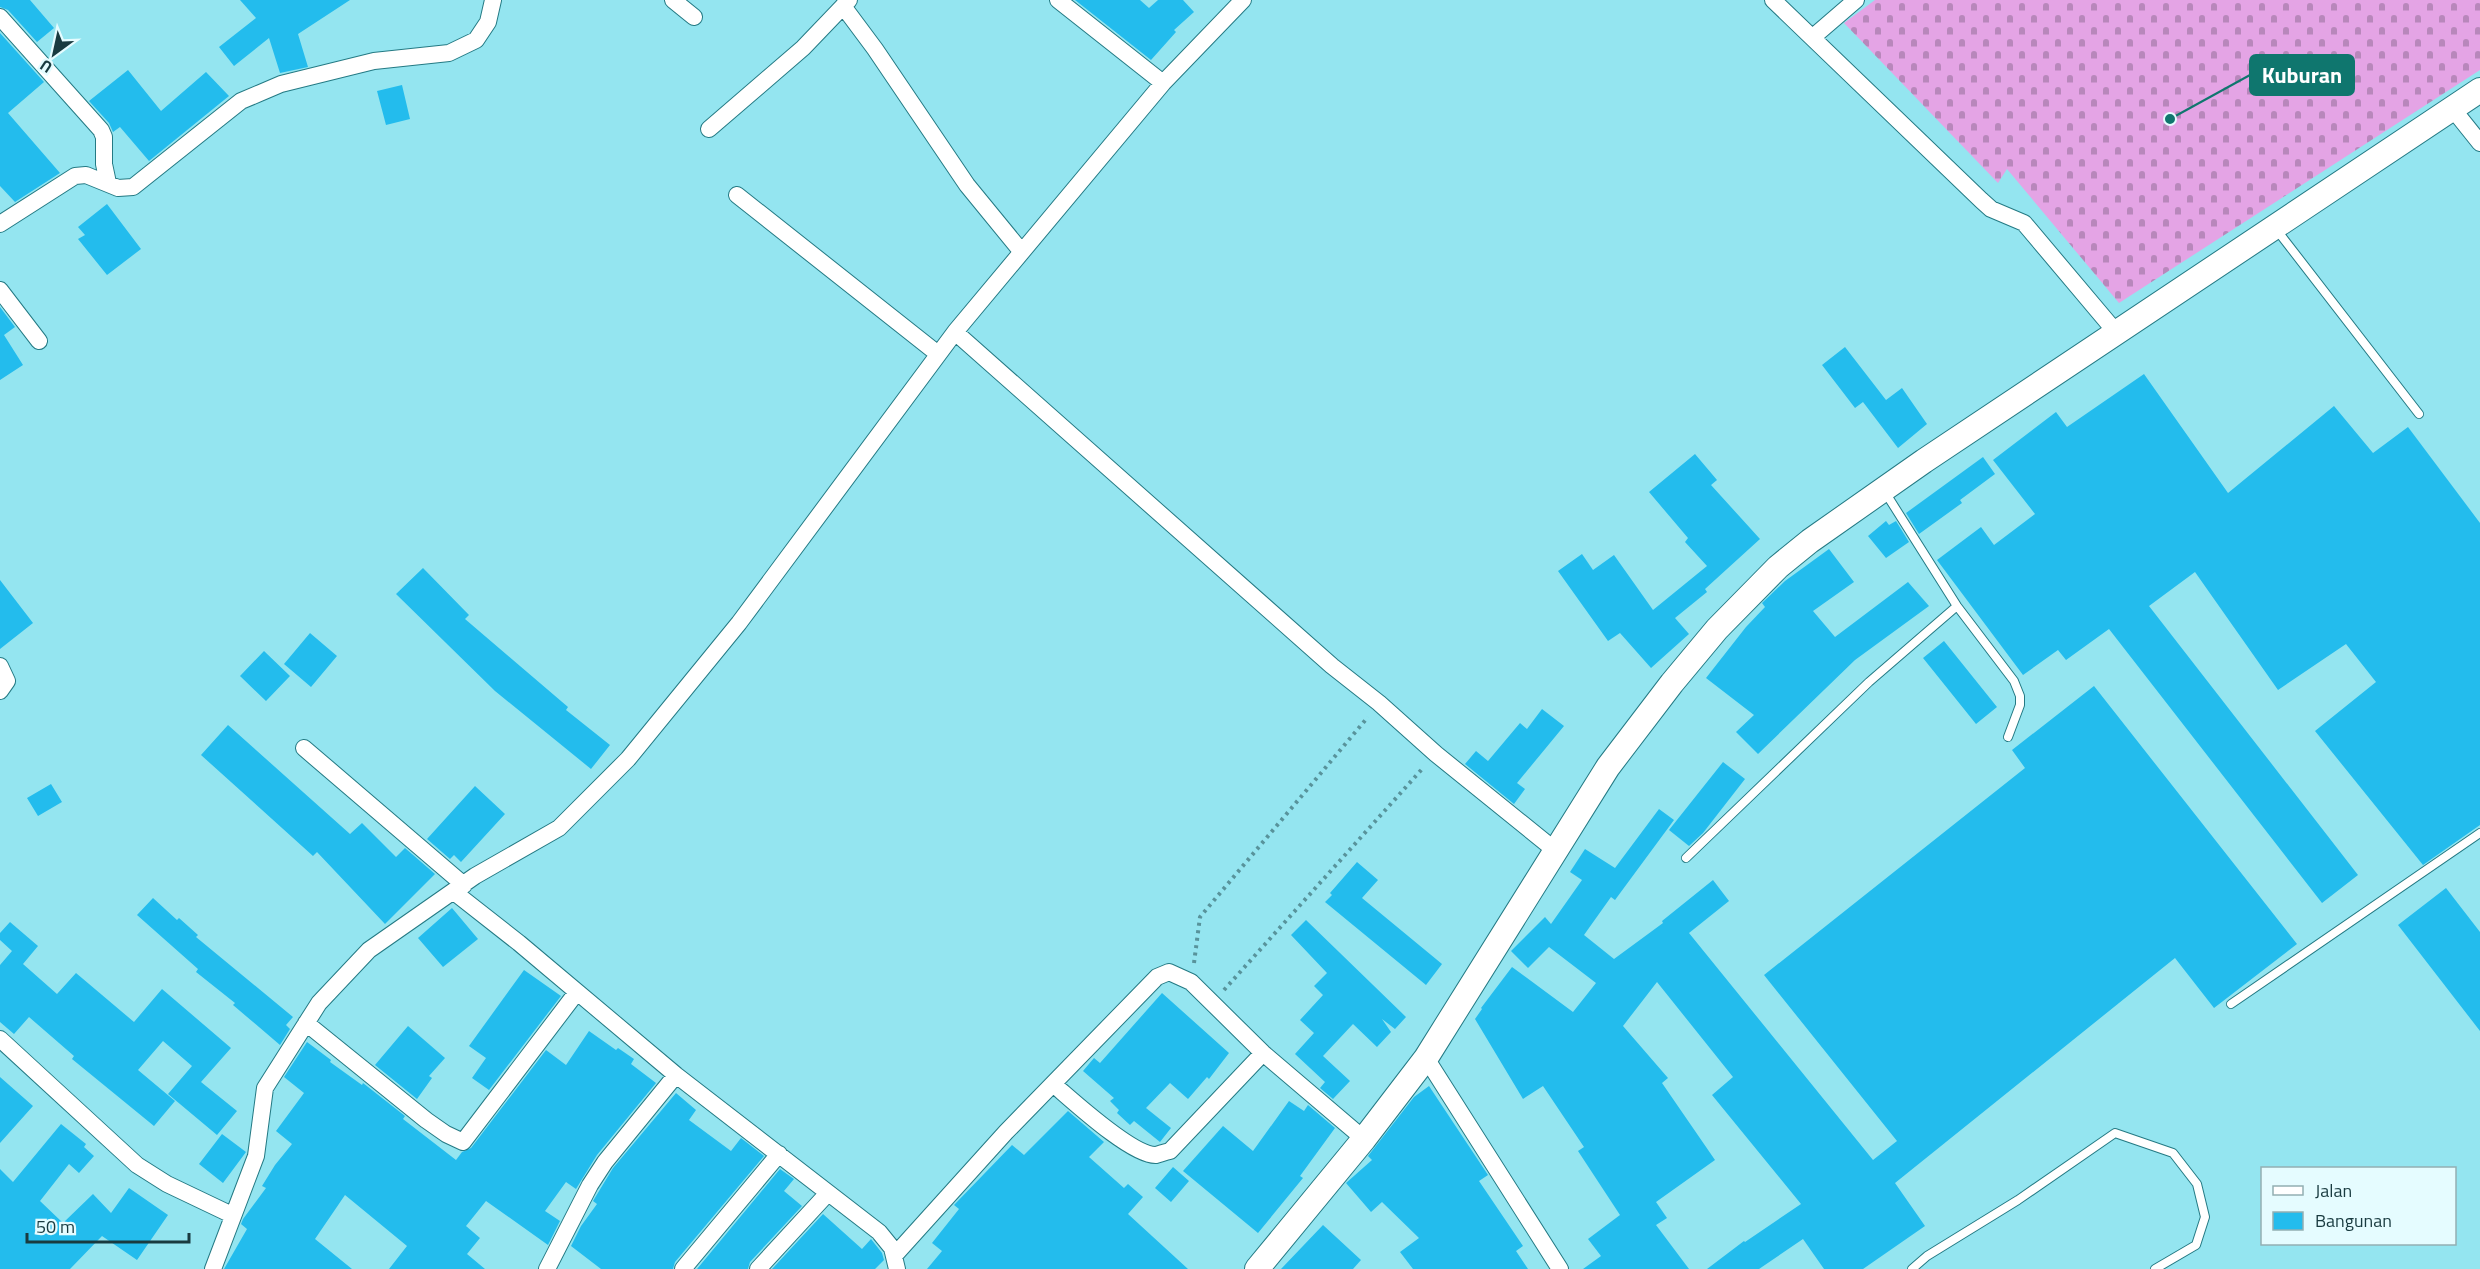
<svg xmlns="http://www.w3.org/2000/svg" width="2480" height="1269" viewBox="0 0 2480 1269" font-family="'Titillium Web',sans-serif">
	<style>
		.cemetery { fill: url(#cemetery-stones) }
		.building { fill: #23bced }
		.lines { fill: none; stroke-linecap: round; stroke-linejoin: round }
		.lane-casing { stroke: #247a84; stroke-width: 10 }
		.street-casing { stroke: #247a84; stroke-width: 18 }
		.secondary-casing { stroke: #247a84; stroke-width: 26 }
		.path { stroke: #58939b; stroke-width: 4; stroke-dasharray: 3 4.5; stroke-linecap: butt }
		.lane { stroke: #fff; stroke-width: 8 }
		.street { stroke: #fff; stroke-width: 16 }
		.secondary { stroke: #fff; stroke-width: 24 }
		.leader { fill: none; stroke: #0f766e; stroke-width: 2 }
		.callout-dot { fill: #0f766e; stroke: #e5fcff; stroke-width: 2 }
		.callout { fill: #0f766e; stroke: #0f766e; stroke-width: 2 }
		.callout-label { font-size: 22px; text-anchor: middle; font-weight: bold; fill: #fff }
	</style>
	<defs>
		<pattern id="cemetery-stones" width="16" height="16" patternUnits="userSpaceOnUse" patternTransform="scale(1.5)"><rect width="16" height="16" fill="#e4a4e5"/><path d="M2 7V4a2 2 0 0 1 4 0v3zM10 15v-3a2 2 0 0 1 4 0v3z" fill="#b887bb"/></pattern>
	</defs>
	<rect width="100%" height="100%" fill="#94e5f0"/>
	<path class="cemetery" d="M1875 0H2480V70L2119 303 2007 169 1998 183 1844 23Z"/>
	<path class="building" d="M0 0H30L54 28 37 42 8 10 0 7Z
		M240 0H350L298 34 308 67 280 73 269 38 234 66 219 47 256 18Z
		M1075 0H1140L1149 8 1158 0H1183L1194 12 1174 30 1176 32 1151 60Z
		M0 33 44 82 8 113 60 173 15 202 0 186Z
		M128 70 161 111 206 72 229 96 149 161 120 127 113 132 109 123 89 101Z
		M402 85 410 119 386 125 377 91Z
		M107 204 141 249 107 275 78 239 85 235 78 227Z
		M0 307 15 327 4 335 23 365 0 380Z
		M1845 347 1886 400 1902 388 1927 424 1898 448 1863 402 1855 408 1822 365Z
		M2144 374 2228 493 2334 406 2373 453 2408 427 2480 523V825L2423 865 2315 731 2376 682 2346 644 2278 690 2195 572 2149 606 2358 875 2322 903 2109 629 2066 660 2058 650 2023 675 1937 560 1981 527 1994 545 2035 514 1993 460 2056 412 2067 427Z
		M1695 454 1717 480 1711 485 1760 539 1705 589 1707 592 1675 618 1689 634 1651 668 1620 633 1608 641 1558 571 1582 554 1593 570 1614 555 1653 610 1707 566 1685 542 1688 538 1649 492Z
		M1983 457 1995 474 1960 500 1962 503 1919 534 1906 513Z
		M1886 521 1889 525 1896 521 1909 542 1886 558 1868 536Z
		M1829 549 1854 582 1813 611 1835 637 1908 582 1929 606 1855 660 1758 754 1736 732 1754 715 1706 678 1746 627 1765 607 1762 603 1785 581Z
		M423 568 469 615 465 619 568 707 566 710 610 745 591 769 495 691 396 594Z
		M0 580 33 623 0 649Z
		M310 633 337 656 311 687 284 664Z
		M1944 641 1997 707 1976 724 1923 658Z
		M264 651 290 676 266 701 240 676Z
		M2094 686 2297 944 2214 1008 2175 958 1895 1183 1925 1226 1863 1269H1824L1803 1239 1759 1269H1707L1744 1241 1745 1242 1801 1204 1712 1095 1733 1077 1657 982 1623 1026 1668 1078 1662 1083 1715 1160 1656 1202 1667 1218 1656 1225 1689 1269H1583L1601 1256 1588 1239 1620 1215 1578 1151 1584 1147 1543 1086 1523 1099 1475 1019 1482 1009 1481 1008 1512 967 1573 1012 1596 983 1549 947 1528 968 1511 951 1545 917 1551 924 1582 880 1570 872 1585 849 1615 868 1659 809 1674 820 1615 900 1611 897 1584 935 1614 959 1663 923 1662 921 1713 880 1729 901 1689 933 1873 1160 1897 1141 1764 975 2025 768 2012 750Z
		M1542 709 1564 726 1517 783 1525 789 1514 804 1465 764 1476 751 1488 761 1520 723 1527 729Z
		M228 725 350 834 362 823 396 857 405 848 435 874 385 924 317 852 313 856 201 755Z
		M1723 762 1745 779 1703 833 1689 846 1669 830Z
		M51 784 62 802 38 816 27 798Z
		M475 786 505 814 461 862 454 855 450 859 427 839Z
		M1357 862 1378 880 1362 898 1442 964 1426 985 1325 902 1332 895 1330 893Z
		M2446 888 2480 932V1031L2398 925Z
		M153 898 177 920 179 918 198 935 196 937 293 1017 286 1025 290 1029 280 1045 233 1005 235 1003 196 972 198 969 137 915Z
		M452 908 478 939 443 967 418 938Z
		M1306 920 1406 1017 1395 1029 1382 1019 1391 1032 1377 1047 1353 1024 1323 1056 1350 1081 1333 1099 1320 1088 1325 1082 1295 1054 1314 1033 1300 1020 1323 995 1314 986 1327 973 1291 935Z
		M10 922 38 946 23 964 57 994 76 973 134 1022 162 989 231 1048 201 1082 237 1111 217 1135 168 1094 192 1066 163 1041 138 1070 175 1101 154 1126 72 1059 74 1056 29 1017 14 1034 0 1022V965L12 951 0 940V933Z
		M524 970 561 996 489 1090 472 1078 486 1058 469 1046Z
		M1162 993 1229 1053 1209 1079 1207 1077 1188 1099 1170 1083 1146 1108 1171 1128 1160 1142 1134 1121 1130 1125 1117 1113 1119 1110 1110 1101 1114 1098 1083 1071 1094 1058 1100 1063Z
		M408 1026 445 1058 429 1076 432 1078 417 1099 375 1065Z
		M589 1031 616 1050 618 1048 634 1059 631 1064 656 1083 597 1155 576 1189 566 1182 545 1211 560 1221 548 1245 486 1201 466 1226 480 1238 467 1254 485 1269H389L407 1246 345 1195 315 1239 352 1269H224L247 1229 241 1224 243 1219 266 1188 262 1186 275 1165 292 1144 276 1131 304 1093 284 1077 307 1042 331 1060 330 1062 362 1085 363 1083 405 1116 403 1119 456 1160 462 1152 471 1148 546 1050 566 1065Z
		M0 1077 33 1106 0 1143Z
		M1429 1086 1488 1175 1479 1181 1523 1246 1516 1251 1528 1269H1413L1400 1252 1419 1238 1382 1202 1371 1212 1346 1183 1372 1160 1368 1156 1414 1097Z
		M676 1093 696 1110 689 1120 731 1151 741 1138 764 1156 675 1262 673 1269H601L571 1246 581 1226 597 1204 593 1201 613 1168Z
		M1289 1101 1304 1111 1308 1105 1335 1128 1300 1176 1303 1178 1258 1233 1183 1171 1223 1126 1253 1151Z
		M1068 1111 1104 1142 1089 1157 1124 1188 1128 1184 1143 1197 1128 1214 1188 1269H927L942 1251 932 1243 959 1209 954 1205 1012 1145 1024 1155Z
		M61 1124 86 1144 84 1147 94 1156 79 1173 69 1164 40 1201 63 1223 93 1194 111 1213 129 1188 168 1215 137 1260 102 1236 70 1269H0V1169L13 1182Z
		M222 1134 246 1152 223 1183 199 1164Z
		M1173 1167 1189 1181 1171 1202 1155 1188Z
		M780 1169 794 1179 784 1191 802 1206 750 1262 748 1269H697Z
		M823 1214 862 1249 871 1239 882 1253 884 1260 875 1269H772Z
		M1323 1225 1361 1260 1353 1269H1281Z"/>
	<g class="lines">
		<defs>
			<path id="lane" d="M2276 229 2419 414
				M1885 492 1957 606 2014 681 2020 696V705L2008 737
				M1686 858 1869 682 1957 606
				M2231 1004 2480 833
				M1912 1269 1927 1256 2018 1200 2115 1133 2173 1153 2197 1184 2205 1217 2196 1245 2155 1269"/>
			<path id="street" d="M673 0 694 17
				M1058 0 1163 83
				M1773 0 1981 200 1991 209 2024 223 2115 331
				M843 6 875 49 967 185 1021 251
				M0 17 101 130 104 137V164L108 183
				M1813 37 1856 0
				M2452 108 2480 143
				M709 129 803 48 849 0
				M737 195 938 354
				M0 224 75 176 86 175 118 188 133 187 241 101 260 93 281 84 374 61 449 53 476 40 488 22 493 0
				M0 290 39 341
				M955 332 1332 666 1379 703 1436 754 1556 851
				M0 666 7 681 0 691
				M304 748 464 885
				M454 892 519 943 676 1075 879 1232 892 1248 897 1269
				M306 1023 426 1120 446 1134 463 1142 577 992
				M0 1039 137 1165 167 1184 232 1215
				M1426 1058 1560 1269
				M1053 1084C1072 1100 1132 1156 1156 1155 1160 1154 1165 1152 1170 1151L1263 1053
				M894 1256 1006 1132 1157 977 1169 972 1191 982 1263 1053 1364 1139
				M213 1269 256 1156 265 1088 319 1003 369 950 475 876 559 828 628 759 739 623 955 332 1163 83 1243 0
				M547 1269 590 1185 605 1162 676 1075
				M683 1269 779 1154
				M758 1269 828 1193"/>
			<path id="secondary" d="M1257 1269 1364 1139 1426 1058 1608 767 1672 683 1717 629 1778 567 1810 541 1924 461 2480 90"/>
		</defs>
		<use href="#lane" class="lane-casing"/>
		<use href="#street" class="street-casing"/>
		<use href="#secondary" class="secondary-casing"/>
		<path class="path" d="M1194 963 1200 917 1368 717
			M1224 990 1423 768"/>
		<use href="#lane" class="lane"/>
		<use href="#street" class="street"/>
		<use href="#secondary" class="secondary"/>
	</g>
	<path class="leader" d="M2170 119L2250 75"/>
	<circle class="callout-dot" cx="2170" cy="119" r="6"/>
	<rect class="callout" x="2250" y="55" width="104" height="40" rx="6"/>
	<g class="callout-label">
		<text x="2302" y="83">Kuburan</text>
	</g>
	<rect x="2261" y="1167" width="195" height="78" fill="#e5fcff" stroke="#93afb3" stroke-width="1.5"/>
	<rect x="2273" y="1186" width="30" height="9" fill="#ffffff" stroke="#93afb3" stroke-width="1.5"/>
	<text x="2315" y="1197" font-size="18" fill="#193b40">Jalan</text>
	<rect x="2273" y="1212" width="30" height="18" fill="#23bced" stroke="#93afb3" stroke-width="1.5"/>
	<text x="2315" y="1227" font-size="18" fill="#193b40">Bangunan</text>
	<g transform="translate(54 54) rotate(213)" stroke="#e5fcff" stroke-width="4.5" paint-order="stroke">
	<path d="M0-4.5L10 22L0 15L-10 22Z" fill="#193b40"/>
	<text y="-9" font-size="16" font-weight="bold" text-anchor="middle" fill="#193b40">U</text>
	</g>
	<path d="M27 1233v9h162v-9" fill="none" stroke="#193b40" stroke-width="3"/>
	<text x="36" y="1233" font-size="18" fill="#193b40" stroke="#e5fcff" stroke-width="4.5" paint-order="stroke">50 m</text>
</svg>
